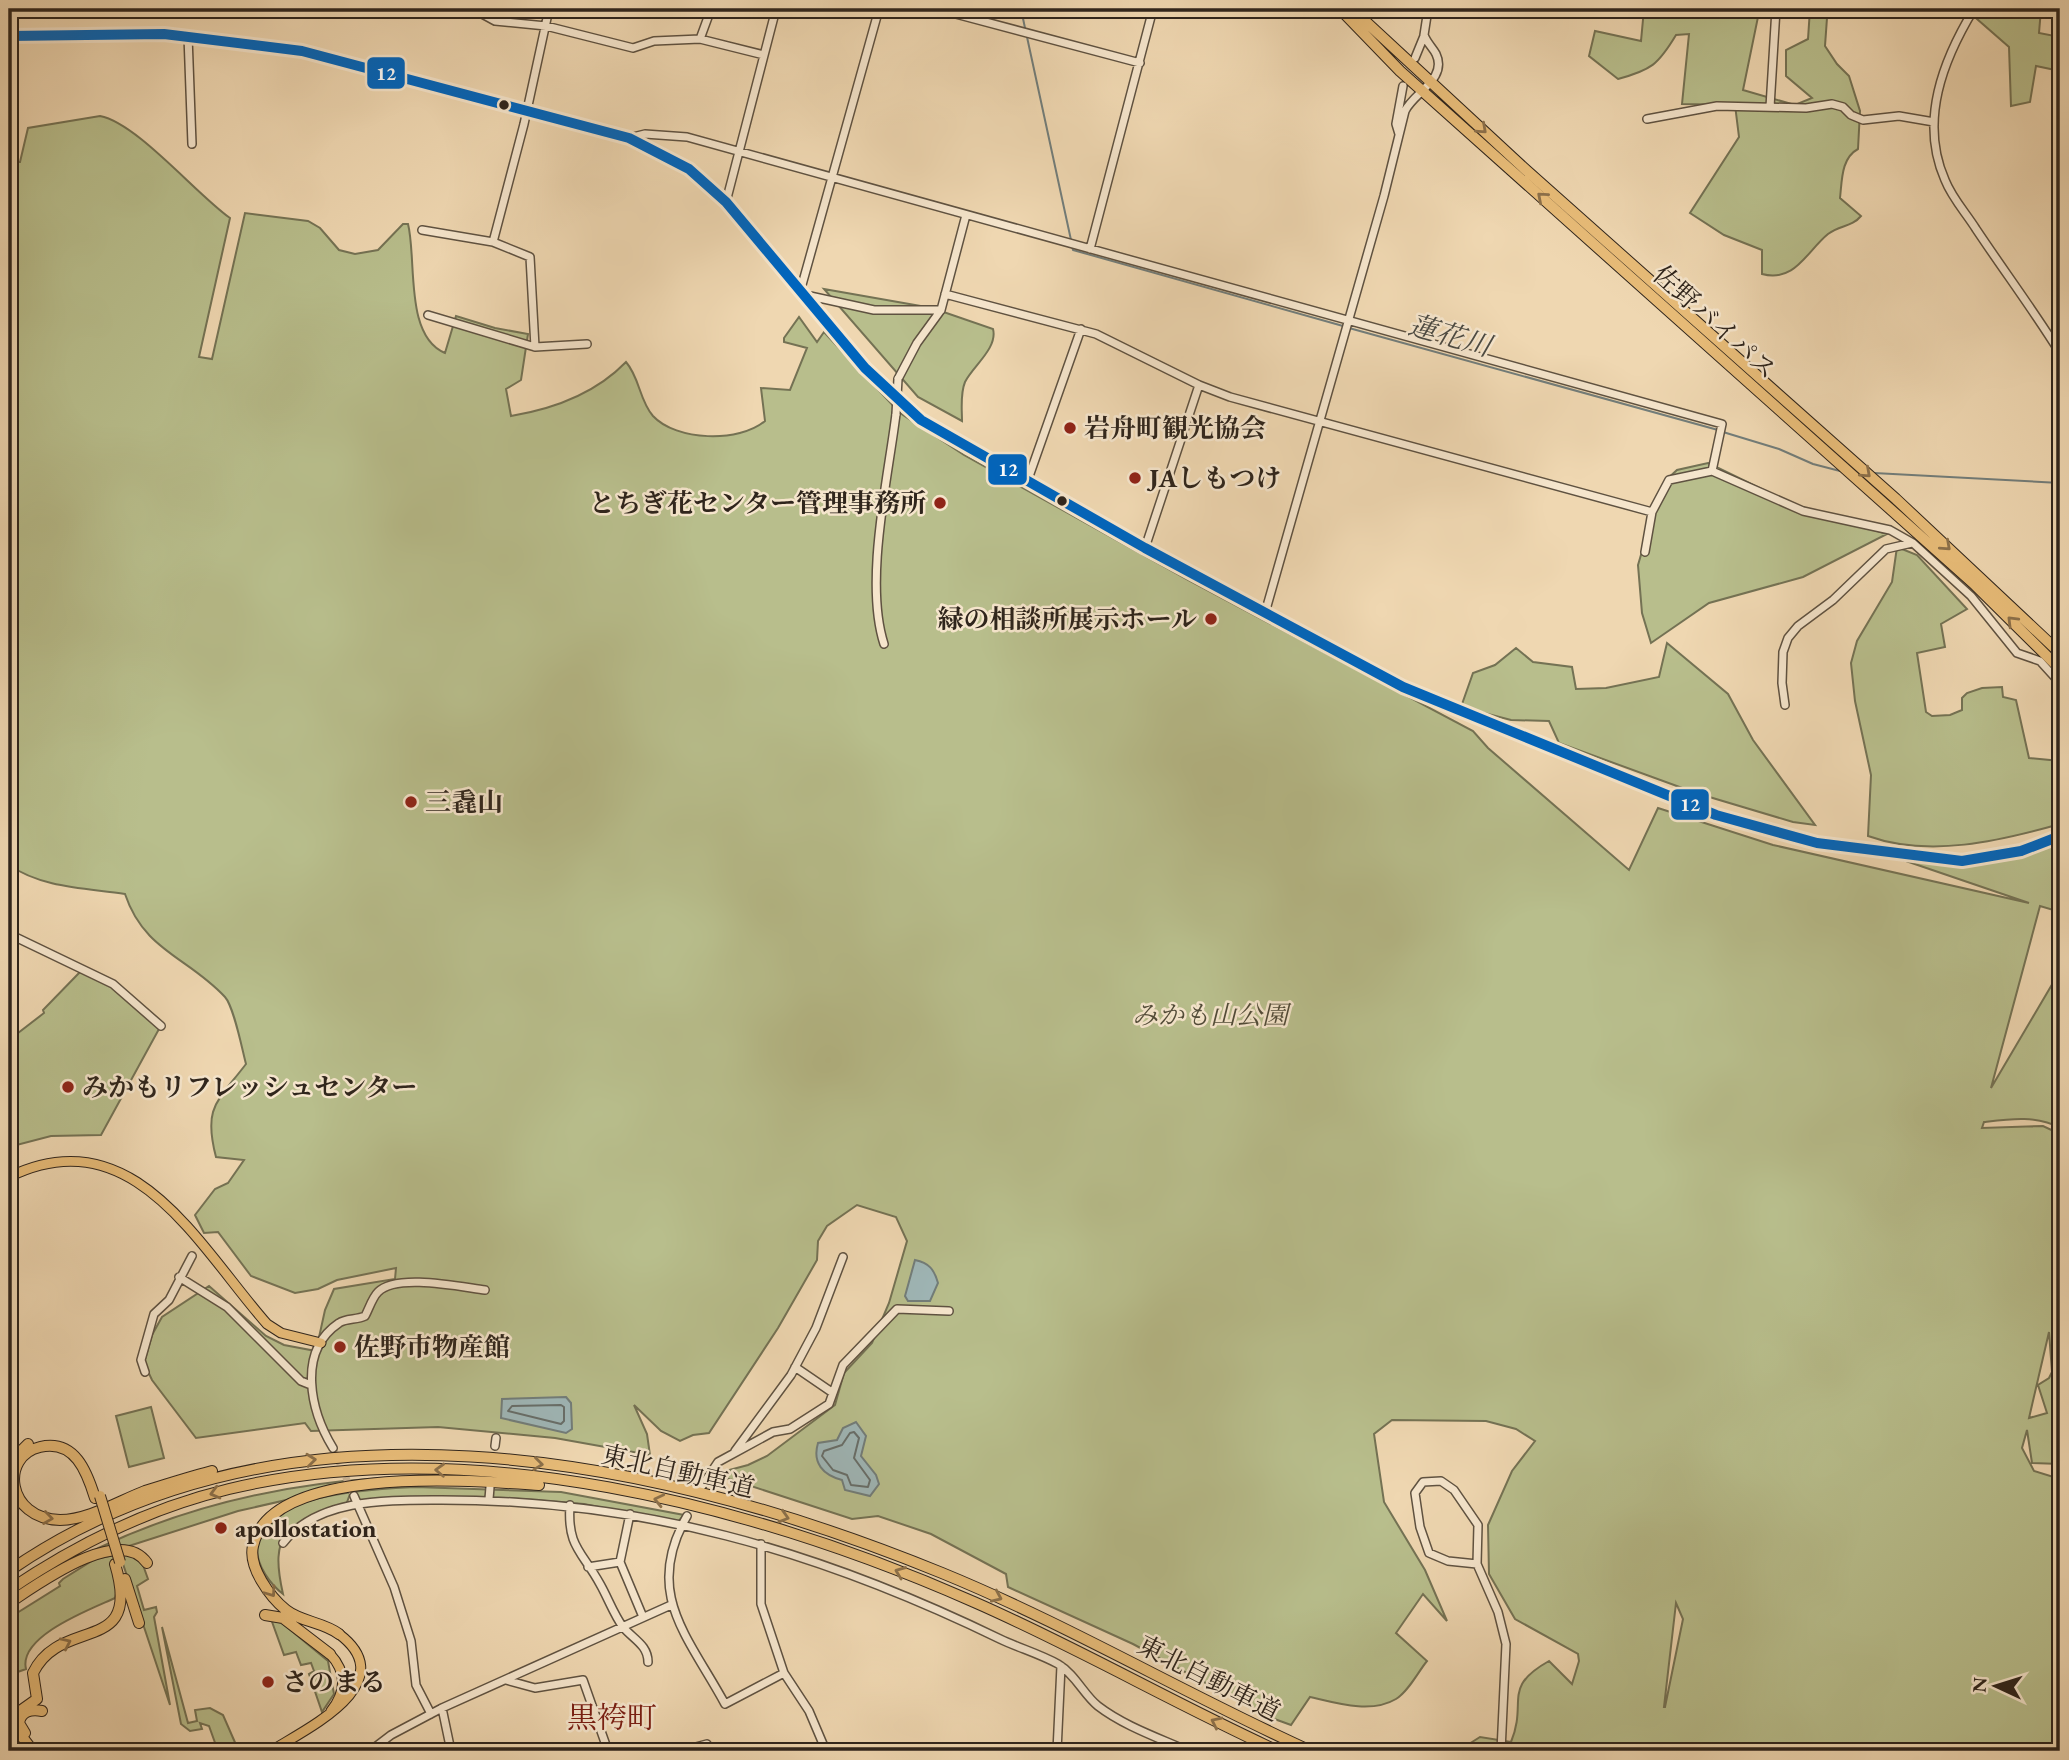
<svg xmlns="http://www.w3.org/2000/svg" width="2069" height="1760" viewBox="0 0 2069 1760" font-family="'EB Garamond','Noto Serif JP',serif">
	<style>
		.green { fill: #b8be8c; stroke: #747254; stroke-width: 2; fill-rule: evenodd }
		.water { fill: #9fb7b8; stroke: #727d7a; stroke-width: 2 }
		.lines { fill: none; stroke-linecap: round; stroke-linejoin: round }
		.shore { stroke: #676e6a; stroke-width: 2 }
		.stream { stroke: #727d7a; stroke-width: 2 }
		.minor-tunnel { stroke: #c9b393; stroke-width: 7; stroke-dasharray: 7 3.5; stroke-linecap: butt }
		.minor-casing { stroke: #5f5241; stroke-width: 10 }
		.major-casing { stroke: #2f251c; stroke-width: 11 }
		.highway-casing { stroke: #2f251c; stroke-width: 12 }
		.minor { stroke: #f5e5cc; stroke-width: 7 }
		.major { stroke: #e8bc78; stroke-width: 9 }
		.highway { stroke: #e8bc78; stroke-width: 10 }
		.minor-bridge-casing { stroke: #5f5241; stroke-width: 10; stroke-linecap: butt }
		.highway-bridge-casing { stroke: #2f251c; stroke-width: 12; stroke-linecap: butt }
		.minor-bridge { stroke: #f5e5cc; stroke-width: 7 }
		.highway-bridge { stroke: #e8bc78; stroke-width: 10 }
		.bus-1-casing { stroke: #f5e5cc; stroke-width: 16 }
		.bus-1 { stroke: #0065bd; stroke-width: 10 }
		.oneway { stroke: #8c704a }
		.bus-dot { fill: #2f251c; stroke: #f5e5cc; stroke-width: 2.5 }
		.poi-dot { fill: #8f2418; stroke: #f5e5cc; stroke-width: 2.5 }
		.labels { text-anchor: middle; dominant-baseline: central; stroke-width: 5; stroke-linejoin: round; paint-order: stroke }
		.street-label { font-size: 26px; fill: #2f251c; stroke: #f5e5cc }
		.poi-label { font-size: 26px; font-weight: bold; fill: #2f251c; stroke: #f5e5cc; text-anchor: start }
		.park-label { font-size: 26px; font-style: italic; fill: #514b38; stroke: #f5e5cc }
		.water-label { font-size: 28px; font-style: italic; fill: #4b4a43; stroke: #f5e5cc }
		.quarter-label { font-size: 30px; fill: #7a1f14; stroke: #f5e5cc }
		.line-badge { stroke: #f5e5cc; stroke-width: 2.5 }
		.badge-label { font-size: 19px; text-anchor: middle; font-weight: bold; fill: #fff }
	</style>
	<rect width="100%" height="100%" fill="#efd7b1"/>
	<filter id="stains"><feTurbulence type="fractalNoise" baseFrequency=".00286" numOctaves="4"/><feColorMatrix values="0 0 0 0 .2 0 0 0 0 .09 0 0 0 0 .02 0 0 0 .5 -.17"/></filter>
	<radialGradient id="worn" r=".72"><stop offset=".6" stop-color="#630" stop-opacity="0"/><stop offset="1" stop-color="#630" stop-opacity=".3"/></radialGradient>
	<path class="green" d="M1644 9H1754L1758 17 1743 90 1795 105 1812 98 1786 76V50L1808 39 1810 9H1842L1841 13 1827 18 1825 46 1837 64 1849 76 1860 111 1858 149C1841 158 1842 181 1840 198L1861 216C1852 227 1840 225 1828 234 1807 251 1795 283 1762 274V250L1724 235 1690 213 1739 137 1735 105 1682 104 1689 34 1676 35C1658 65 1651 70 1618 79L1589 56 1595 31 1641 41Z
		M2000 9H2041L2039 33 2060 37V71L2036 66 2030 102 2011 106 2009 47 1977 19 1980 14H1999Z
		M100 116C137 123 196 194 230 218L199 357 212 359 245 213 308 221 320 228 339 250 355 254 378 250 403 224H408C417 259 404 336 445 353L456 316 495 328 528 334 521 380 506 389 511 416C553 409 596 393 626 362 640 378 639 400 653 416 676 441 739 443 765 421L761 388 790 390 807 348 784 342V338L799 317 817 342 824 332 900 413 964 455 1188 580 1473 731 1488 748 1629 870 1658 808 1773 845 2029 903 1900 859C1956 866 2006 860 2060 842V912L2040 906 1991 1088 2060 971V1128C2037 1115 2009 1119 1984 1122L1982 1128 2043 1126 2060 1134V1464L2032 1463 2027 1430 2022 1448 2034 1471 2060 1479V1751H1458L1480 1737 1511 1742C1528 1701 1501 1688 1549 1661L1572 1684 1579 1661 1578 1654 1515 1619 1489 1574 1488 1525 1512 1471 1535 1441 1516 1429 1486 1421 1392 1420 1374 1434 1384 1502 1425 1570 1447 1621 1423 1594 1396 1633 1427 1661C1418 1672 1408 1692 1396 1699 1371 1714 1336 1703 1310 1697L1291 1725 1269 1717 1133 1644 1008 1587 1006 1574 931 1534 878 1516 852 1519 714 1474 748 1465 767 1456 835 1405 844 1373 872 1343 889 1303 907 1241 896 1217 857 1205 827 1226 818 1241 817 1260 778 1328 709 1433 693 1435 680 1441 661 1431 634 1405 647 1434 650 1455 555 1438 438 1427 311 1431 305 1423 196 1438 152 1380 144 1363 152 1335 162 1317 209 1286 266 1336 284 1345 316 1351 325 1310 334 1289 395 1279 396 1268 337 1280 318 1289 295 1293 251 1276 218 1232 204 1233 195 1215 215 1189 228 1183 244 1160 216 1157C203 1107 217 1102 246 1064 242 1049 234 1007 225 997 188 957 144 951 125 894 86 888 42 888 9 865V162H20L28 128ZM2049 1332 2052 1372 2049 1378 2038 1385 2047 1413 2029 1418ZM1676 1603 1683 1619 1665 1707H1664Z
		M824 289 932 308 993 329C998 348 973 366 965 382 960 394 962 409 962 421L918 397Z
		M1708 463 1797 506 1887 534 1803 577 1709 603 1651 643 1642 613 1638 565 1645 541 1666 480 1677 470Z
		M1897 547 1917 555 1967 609 1941 624 1945 647 1917 653 1926 712 1932 716 1950 715 1962 710V698L1967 693 1982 688 2002 687 2003 697 2016 700 2029 758 2060 761V824C2000 841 1929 858 1868 836L1871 775 1855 701 1851 663 1857 641 1892 582Z
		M1667 643 1728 694 1753 740 1815 825 1793 822 1696 793 1559 743 1549 721 1511 720 1461 707 1473 673 1495 665 1516 648 1533 662 1572 667 1576 689 1606 688 1659 677Z
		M80 972 112 986 159 1029 101 1135 51 1136 9 1147V1040L44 1013 43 1010Z
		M151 1407 164 1458 129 1467 116 1416Z
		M383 1478 238 1511 129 1546 103 1547 45 1576C150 1515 263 1485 383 1478Z
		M416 1487 561 1492 684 1515 677 1523 584 1504 507 1498 438 1497 360 1502 355 1494H350L346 1505C290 1525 268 1528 283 1594 270 1584 257 1566 257 1549 258 1492 377 1489 416 1487Z
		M128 1552 143 1565 148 1579 137 1586 144 1610 156 1607 157 1612 154 1617 170 1705 122 1561 112 1564 118 1586 115 1598C91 1609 18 1636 26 1669L9 1675V1618L60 1586 59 1583 63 1579 95 1559Z
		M271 1619 282 1623 328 1661 334 1694 322 1712 309 1674 314 1671 311 1663 301 1665 296 1652 284 1655Z
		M162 1627 188 1723 197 1721 195 1710 210 1708 223 1715 237 1747 231 1751H218L209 1726 200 1723 202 1729 190 1731 181 1724Z"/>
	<path class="water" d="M915 1260C929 1263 934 1269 938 1283L930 1301H908L905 1296Z
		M566 1397 571 1403 572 1429 566 1433 501 1418 502 1399Z
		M856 1422 866 1436 861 1456 876 1475 879 1484 870 1496 845 1490 842 1480C823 1475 812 1463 818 1443L837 1440 843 1428Z"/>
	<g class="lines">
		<path class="shore" d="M561 1405 564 1407V1421L561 1424 508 1411 512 1406Z
			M850 1433 854 1432 859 1438 854 1458 870 1480 868 1487 851 1485 847 1475 833 1470 822 1456 824 1451 842 1445Z"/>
		<path class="stream" d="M1021 9 1025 28
			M1027 37 1071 240
			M1072 246 1073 250 1343 326
			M1349 328 1718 430
			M1723 432 1779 449 1813 464 1840 471
			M1874 473 2060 483"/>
		<path class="minor-tunnel" d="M333 1448 354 1496"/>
		<defs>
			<path id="minor" d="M473 9 495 21 546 26 633 48 654 41 700 39 764 55
				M937 9 1140 63
				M1974 9C1943 60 1919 121 1945 180 1952 198 1966 213 1976 229 2004 271 2034 311 2060 353
				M188 36 192 144
				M700 39 711 9
				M1415 58 1424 36
				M1770 107 1776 9
				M1647 119 1717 106 1806 108 1832 104 1843 107 1851 115 1863 120 1899 116 1934 122
				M1399 134 1396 124 1403 86
				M629 138 645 134 687 137 1722 424 1712 471
				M726 202 776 9
				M422 230 493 242 530 257 535 347
				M493 242 524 124 549 9
				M1090 249 1153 9
				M800 292 879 9
				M945 294 1096 334 1199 385 1230 397 1652 512
				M806 299 810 296 874 310H941
				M428 315 535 347 587 344
				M898 379 917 343 941 310 966 215
				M1027 482 1081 329
				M1145 548 1199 385
				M1645 552 1652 512 1669 480 1712 471 1803 511 1890 530 1913 543 1971 596 2017 653 2040 661 2060 683
				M1265 613 1384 196 1405 111C1413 93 1448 79 1436 54 1433 48 1427 43 1424 35L1428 9
				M884 644C864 582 888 479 896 414
				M1785 705 1782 683 1783 652 1788 638 1798 626 1833 600 1886 549 1912 543
				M9 934 113 984 161 1026
				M179 1277 227 1307 301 1381 311 1385
				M795 1367 833 1393
				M145 1372 141 1360 154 1314 169 1300 192 1256
				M495 1446 496 1438
				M333 1448C311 1412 296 1352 339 1323 346 1318 357 1320 365 1316 369 1309 372 1298 378 1292 396 1273 461 1287 485 1290
				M735 1451 791 1375 816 1328 843 1257
				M702 1486 718 1462 773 1432 790 1429 829 1404 843 1365 897 1309 949 1311
				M354 1496 394 1587 411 1641 416 1685 431 1714
				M489 1499 490 1487
				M570 1505C567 1547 582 1551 600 1584 608 1598 614 1615 623 1627 633 1639 648 1645 648 1662
				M630 1514 620 1562 643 1617
				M687 1516C643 1593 688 1636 725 1704L784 1673 761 1604V1544
				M283 1543C317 1499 385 1500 436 1500 641 1499 817 1550 1000 1639 1019 1648 1040 1654 1058 1664 1075 1674 1084 1695 1098 1706 1124 1726 1159 1738 1188 1751
				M1477 1564 1448 1561 1429 1553 1420 1527 1415 1493 1423 1482 1441 1481 1454 1490 1478 1525 1477 1564 1498 1612 1506 1644 1501 1751
				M588 1567 620 1562
				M784 1673 809 1711 826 1751
				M506 1680 535 1688 583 1680 608 1751
				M442 1708 451 1751
				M370 1751 391 1735 442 1708 671 1605
				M681 1751 707 1744
				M1057 1751 1061 1666"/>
			<path id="major" d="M9 36 164 34 302 51 629 138 689 169 726 202 865 368 921 420 1145 548 1403 687 1716 815 1817 843 1962 861 2021 851 2060 836
				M9 1177C133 1116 199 1247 267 1324L281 1333 321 1343
				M330 1654C347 1672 346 1692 331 1711
				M271 1751C306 1729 404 1683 339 1634"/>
			<path id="highway" d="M1340 9 1400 71 1973 583 2060 669
				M1352 9 1526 170 1896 499 2060 653
				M9 1463 28 1444
				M95 1498C87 1472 75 1439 40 1447 0 1456 6 1519 60 1520 88 1520 119 1501 145 1491 167 1484 189 1477 212 1471
				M9 1571C284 1381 653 1455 942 1573 1069 1625 1187 1695 1311 1751
				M125 1579 139 1623
				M9 1590C77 1544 149 1508 229 1489 469 1431 754 1505 974 1602 1077 1647 1175 1704 1278 1751
				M9 1603C38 1584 119 1524 147 1563
				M265 1615 283 1618 330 1654
				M339 1634C323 1622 301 1622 286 1610 270 1597 248 1567 253 1546 271 1463 476 1481 539 1485
				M25 1733 19 1723C21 1711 31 1709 42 1711
				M33 1751 13 1725V1716L37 1699 33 1673C61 1615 143 1657 115 1564"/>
		</defs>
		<use href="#minor" class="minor-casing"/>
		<use href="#major" class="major-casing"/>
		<use href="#highway" class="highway-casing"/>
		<use href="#minor" class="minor"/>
		<use href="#major" class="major"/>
		<use href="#highway" class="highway"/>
		<defs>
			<path id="minor-bridge" d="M896 414 898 379"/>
			<path id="highway-bridge" d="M100 1496 120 1562"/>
		</defs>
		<use href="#minor-bridge" class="minor-bridge-casing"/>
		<use href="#highway-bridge" class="highway-bridge-casing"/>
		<use href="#minor-bridge" class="minor-bridge"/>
		<use href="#highway-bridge" class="highway-bridge"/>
		<defs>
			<path id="bus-1" d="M9 36 164 34 302 51 629 138 689 169 726 202 865 368 921 420 1145 548 1403 687 1716 815 1817 843 1962 861 2021 851 2060 836"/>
		</defs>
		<use href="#bus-1" class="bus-1-casing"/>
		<use href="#bus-1" class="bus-1"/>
	</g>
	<defs><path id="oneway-chevron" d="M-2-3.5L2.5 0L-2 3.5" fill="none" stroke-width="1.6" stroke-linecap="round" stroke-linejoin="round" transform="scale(1.75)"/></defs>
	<g class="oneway">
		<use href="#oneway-chevron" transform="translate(1482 129) rotate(42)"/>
		<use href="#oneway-chevron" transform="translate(1542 197) rotate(-139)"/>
		<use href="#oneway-chevron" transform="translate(1866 473) rotate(42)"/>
		<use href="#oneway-chevron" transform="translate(1946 546) rotate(42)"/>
		<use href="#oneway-chevron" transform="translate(2012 621) rotate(-135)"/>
		<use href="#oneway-chevron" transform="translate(311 1460) rotate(-6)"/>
		<use href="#oneway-chevron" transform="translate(538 1464) rotate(7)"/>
		<use href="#oneway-chevron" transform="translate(440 1470) rotate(-178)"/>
		<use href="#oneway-chevron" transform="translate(215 1493) rotate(165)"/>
		<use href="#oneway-chevron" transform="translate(659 1500) rotate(-167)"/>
		<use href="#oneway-chevron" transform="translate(784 1517) rotate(17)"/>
		<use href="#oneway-chevron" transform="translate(48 1518) rotate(8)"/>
		<use href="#oneway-chevron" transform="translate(900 1572) rotate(-159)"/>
		<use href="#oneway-chevron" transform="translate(271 1592) rotate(54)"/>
		<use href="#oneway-chevron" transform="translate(997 1597) rotate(24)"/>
		<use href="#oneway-chevron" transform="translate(66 1643) rotate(-25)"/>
		<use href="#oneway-chevron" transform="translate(1216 1722) rotate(-154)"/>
	</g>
	<g class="bus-dot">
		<circle cx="504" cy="105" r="6"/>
		<circle cx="1062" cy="501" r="6"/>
	</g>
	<g class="poi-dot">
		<circle cx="1070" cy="428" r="7"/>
		<circle cx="1135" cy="478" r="7"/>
		<circle cx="940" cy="503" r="7"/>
		<circle cx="1211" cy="619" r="7"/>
		<circle cx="411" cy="802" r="7"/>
		<circle cx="68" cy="1087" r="7"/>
		<circle cx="340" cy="1347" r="7"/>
		<circle cx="221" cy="1528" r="7"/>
		<circle cx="268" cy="1682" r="7"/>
	</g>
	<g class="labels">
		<g class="street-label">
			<text transform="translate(1715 322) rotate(42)">佐野バイパス</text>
			<text transform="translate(678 1471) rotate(13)">東北自動車道</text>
			<text transform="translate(1209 1678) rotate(27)">東北自動車道</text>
		</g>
		<g class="poi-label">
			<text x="1084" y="428">岩舟町観光協会</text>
			<text x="1149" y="478">JAしもつけ</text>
			<text x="926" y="503" text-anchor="end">とちぎ花センター管理事務所</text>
			<text x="1197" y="619" text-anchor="end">緑の相談所展示ホール</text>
			<text x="425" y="802">三毳山</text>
			<text x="82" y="1087">みかもリフレッシュセンター</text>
			<text x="354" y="1347">佐野市物産館</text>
			<text x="235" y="1528">apollostation</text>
			<text x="282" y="1682">さのまる</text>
		</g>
		<g class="park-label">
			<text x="1210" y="1015">みかも山公園</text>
		</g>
		<g class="water-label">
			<text transform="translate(1450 335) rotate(16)">蓮花川</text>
		</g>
		<g class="quarter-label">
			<text x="612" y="1717">黒袴町</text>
		</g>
	</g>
	<g class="line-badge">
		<rect x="366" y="56" width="40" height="34" rx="7" fill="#0065bd"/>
		<rect x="987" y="453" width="41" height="33" rx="7" fill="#0065bd"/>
		<rect x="1670" y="788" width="40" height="33" rx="7" fill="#0065bd"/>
	</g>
	<g class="badge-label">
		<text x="386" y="80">12</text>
		<text x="1008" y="476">12</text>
		<text x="1690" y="811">12</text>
	</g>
	<rect width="2069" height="1760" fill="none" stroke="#efd7b1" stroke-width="35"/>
	<rect x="10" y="10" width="2048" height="1739" fill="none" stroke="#2f251c" stroke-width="3.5"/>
	<rect x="18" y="18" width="2034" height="1725" fill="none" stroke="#2f251c" stroke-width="2"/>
	<g transform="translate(1996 1686) rotate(274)" stroke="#f5e5cc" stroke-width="5" paint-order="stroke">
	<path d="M0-5L12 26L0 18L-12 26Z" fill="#2f251c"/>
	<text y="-10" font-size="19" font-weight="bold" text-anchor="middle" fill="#2f251c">N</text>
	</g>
	<rect width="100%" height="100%" filter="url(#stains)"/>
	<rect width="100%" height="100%" fill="url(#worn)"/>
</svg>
